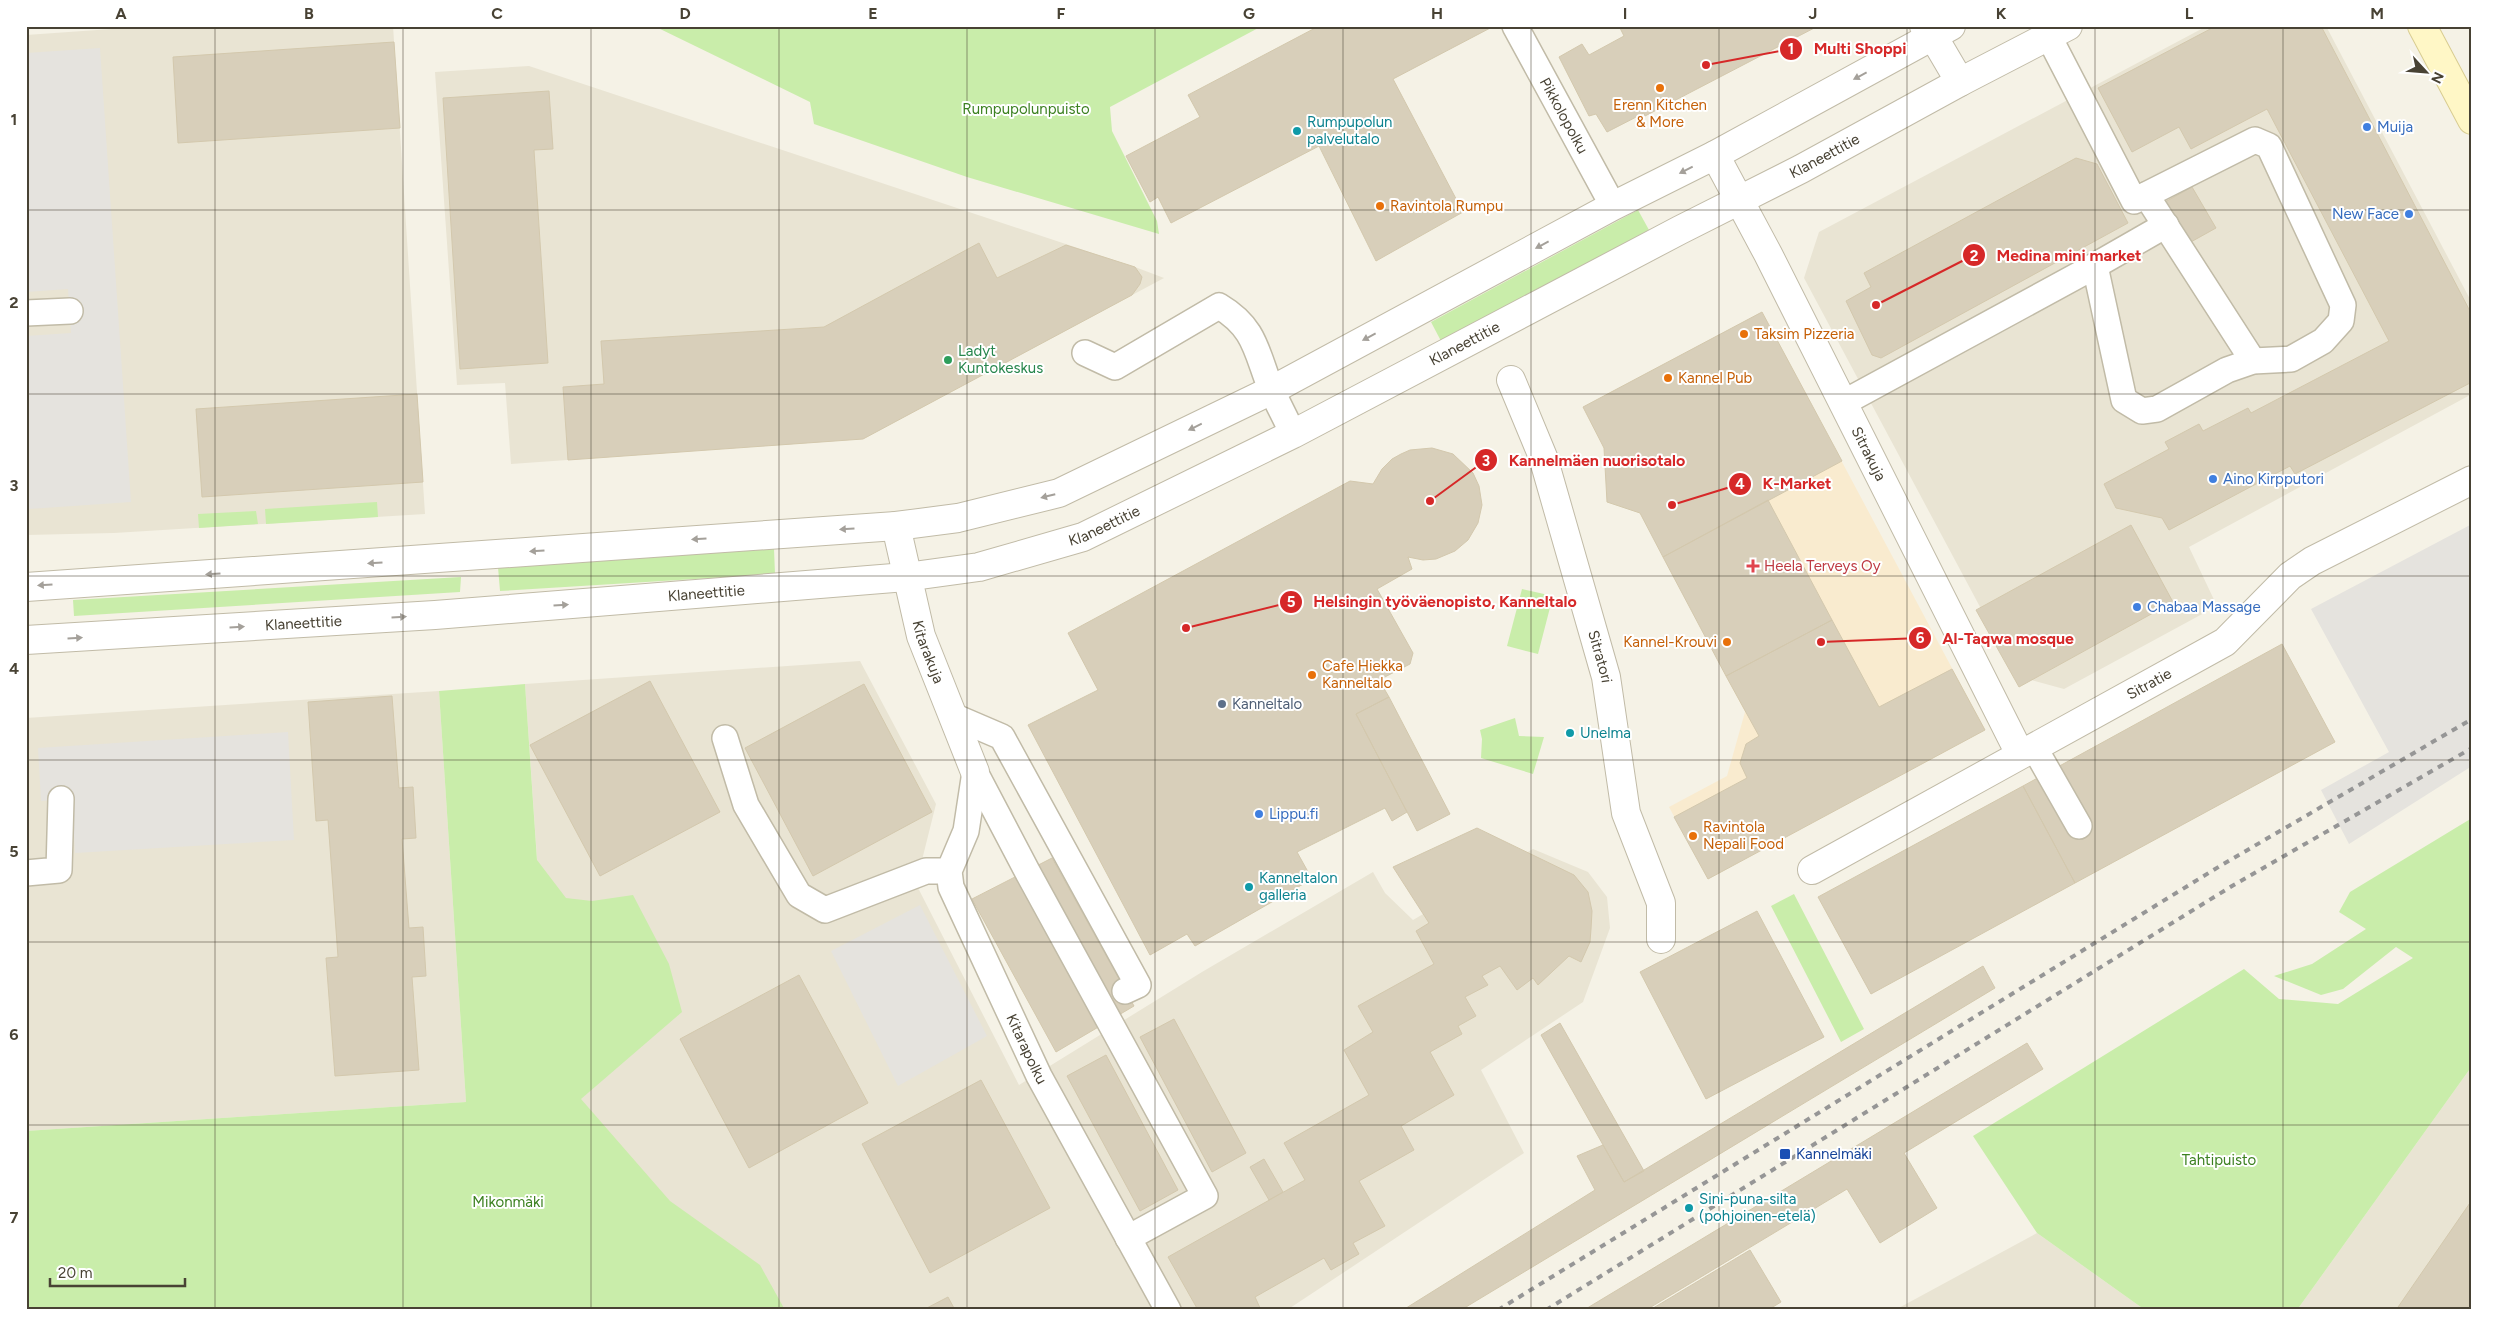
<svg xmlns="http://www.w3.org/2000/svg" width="2498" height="1336" viewBox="0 0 2498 1336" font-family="Figtree,sans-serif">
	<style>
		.residential { fill: #e9e4d3 }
		.commercial { fill: #f9ebcf }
		.green { fill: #c9edaa }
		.parking { fill: #e5e3de }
		.building { fill: #d8cfba; stroke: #d3c8ad }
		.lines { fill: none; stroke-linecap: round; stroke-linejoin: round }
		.service-casing { stroke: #c1bba7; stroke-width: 28 }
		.pedestrian-casing { stroke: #c1bba7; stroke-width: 30 }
		.minor-casing { stroke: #c1bba7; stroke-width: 30 }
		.tertiary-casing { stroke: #c1bba7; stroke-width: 30 }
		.secondary-casing { stroke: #d9cd91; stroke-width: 30 }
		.service { stroke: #fff; stroke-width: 25 }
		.pedestrian { stroke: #fff; stroke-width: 28 }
		.minor { stroke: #fff; stroke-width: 28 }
		.tertiary { stroke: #fff; stroke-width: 28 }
		.secondary { stroke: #fff7c6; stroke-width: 28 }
		.rail { stroke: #969696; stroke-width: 4; stroke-dasharray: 6 6; stroke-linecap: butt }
		.oneway { fill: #a4a09a }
		.grid { fill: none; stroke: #484234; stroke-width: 1; stroke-opacity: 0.55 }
		.food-dot { fill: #e8710a; stroke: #fff; stroke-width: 2 }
		.shop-dot { fill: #3f7fe0; stroke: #fff; stroke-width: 2 }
		.culture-dot { fill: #0f9aa8; stroke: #fff; stroke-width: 2 }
		.leisure-dot { fill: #2e9e5b; stroke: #fff; stroke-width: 2 }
		.health-dot { fill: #e0444e; stroke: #fff; stroke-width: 2 }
		.service-dot { fill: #5c6f8a; stroke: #fff; stroke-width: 2 }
		.transit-dot { fill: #1a4fb4; stroke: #fff; stroke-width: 2 }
		.labels { text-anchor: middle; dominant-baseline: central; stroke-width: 4; stroke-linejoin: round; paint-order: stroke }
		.food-label { font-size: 15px; fill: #c56008; stroke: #fff; text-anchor: start }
		.park-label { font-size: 15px; fill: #3c8121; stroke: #fff }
		.street-label { font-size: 15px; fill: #484234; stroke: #fff }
		.culture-label { font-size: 15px; fill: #0d838f; stroke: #fff; text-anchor: start }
		.shop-label { font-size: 15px; fill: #366cbe; stroke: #fff; text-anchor: start }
		.leisure-label { font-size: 15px; fill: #27864d; stroke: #fff; text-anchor: start }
		.health-label { font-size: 15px; fill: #be3a42; stroke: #fff; text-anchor: start }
		.service-label { font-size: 15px; fill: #4e5e75; stroke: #fff; text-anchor: start }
		.transit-label { font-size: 15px; fill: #164399; stroke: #fff; text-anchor: start }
		.leader { fill: none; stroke: #d62828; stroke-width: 2 }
		.callout-dot { fill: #d62828; stroke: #fff; stroke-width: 2 }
		.mark-label { font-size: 15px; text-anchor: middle; font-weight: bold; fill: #fff }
		.callout-label { font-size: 16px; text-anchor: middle; font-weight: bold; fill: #d62828; stroke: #fff; stroke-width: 4; stroke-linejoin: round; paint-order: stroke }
		.neatline { fill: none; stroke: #484234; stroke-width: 2 }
		.grid-label { font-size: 16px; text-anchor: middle; font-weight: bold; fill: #484234 }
	</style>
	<rect width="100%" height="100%" fill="#f5f2e6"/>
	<path class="residential" d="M154 26H393L425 514 114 533 26 535V35Z
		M2207 26H2326L2472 303V394L2189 547 2217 606 2064 689 2017 676 1804 278 1819 232Z
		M529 66 1135 267 1164 278 863 439 511 464 505 383 457 385 435 72Z
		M860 661 936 804 916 884 1019 1085 1202 972 1373 872 1385 893 1413 920 1533 849 1588 872 1607 897 1610 928 1583 1002 1481 1070 1524 1153 1287 1310H690L550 1047 525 684Z
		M439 691 466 1102 26 1131V718Z
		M2472 1066V1310H2297Z
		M2037 1233 2145 1310H1895Z"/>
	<path class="commercial" d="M1762 312 1985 730 1708 879 1669 807 1727 776 1745 712 1643 517 1640 513 1607 502 1604 448 1583 407Z"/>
	<path class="green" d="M654 26H1262L1110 107 1112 131 1157 221 1159 234 967 177 814 124 810 102Z
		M1638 210 1649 230 1441 341 1431 322Z
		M377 502 378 517 266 524 265 509Z
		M256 511 258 524 199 528 198 514Z
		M774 549 775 574 500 591 498 567Z
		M461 577 460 592 74 616 73 600Z
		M1522 589 1553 596 1538 654 1507 646Z
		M525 684 537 860 566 898 592 901 633 895 669 964 682 1012 581 1099 670 1201 760 1265 785 1310H26V1131L466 1102 439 691Z
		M1515 718 1519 736 1544 737 1533 774 1481 758 1482 739 1480 730Z
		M2472 818V1066L2297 1310H2145L2037 1233 1973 1136 2244 969 2279 999 2338 1004 2413 958 2396 947 2343 989 2321 995 2274 976 2312 964 2366 929 2339 912 2350 892Z
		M1794 894 1864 1029 1841 1042 1771 906Z"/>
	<path class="parking" d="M100 48 131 502 29 509 26 463V336L71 333 68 289 26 292V53Z
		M2472 524V766L2349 844 2321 790 2389 752 2311 609Z
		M288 732 294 840 75 853 72 799 41 801 38 748Z
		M920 905 987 1036 898 1086 831 951Z"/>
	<path class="building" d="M1319 26H1494L1393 79 1463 212 1376 261 1319 146 1171 223 1158 197 1150 202 1126 156 1200 117 1188 95Z
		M1619 26H1818L1645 116 1644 113 1607 132 1596 114 1589 116 1559 57 1582 44 1589 55 1624 36Z
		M2216 26H2321L2472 315V382L2295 474 2290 466 2169 530 2162 518 2116 508 2104 484 2169 449 2165 442 2199 424 2203 431 2248 408 2251 413 2389 341 2267 109 2191 149 2179 127 2132 152 2098 88Z
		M394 42 400 128 178 143 173 57Z
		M549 91 553 149 534 150 548 363 460 369 443 98Z
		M2076 158 2097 164 2128 223 1881 358 1872 355 1846 301 1871 287 1864 273Z
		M2192 187 2216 228 2189 243 2165 202Z
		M979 243 997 278 1066 245 1135 267 1142 277 1140 284 1132 295 863 439 568 460 563 387 604 384 601 341 824 327Z
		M1762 312 1842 461 1663 557 1640 513 1607 502 1604 448 1583 407Z
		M417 394 423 482 202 497 196 409Z
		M1432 448 1453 454 1473 473 1479 486 1482 505 1478 523 1468 540 1455 551 1436 559 1423 560 1408 557 1412 569 1377 589 1413 653 1410 664 1379 680 1389 697 1356 714 1407 812 1392 821 1385 808 1297 852 1312 879 1195 946 1187 934 1150 955 1028 725 1098 690 1068 633 1350 481 1373 484 1382 469 1392 459 1401 454 1410 450Z
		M1768 500 1832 620 1726 676 1663 557Z
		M2131 525 2173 602 2019 687 1976 610Z
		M1832 620 1879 707 1952 669 1985 730 1708 879 1674 817 1747 778 1740 763 1746 744 1759 736 1726 676Z
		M2282 644 2335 742 2075 883 2023 786Z
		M650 681 720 812 600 876 530 745Z
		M864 684 932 812 813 876 745 748Z
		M392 696 399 788 413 787 416 838 402 839 409 928 423 927 426 976 412 977 419 1070 335 1076 326 958 338 957 328 820 316 821 308 702Z
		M1389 697 1450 814 1417 831 1356 714Z
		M2023 786 2075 883 1871 994 1818 897Z
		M1477 828 1574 875 1588 892 1592 911 1591 929 1590 942 1581 962 1569 956 1538 985 1533 978 1517 990 1500 966 1482 976 1488 985 1465 997 1476 1016 1458 1026 1462 1034 1430 1052 1454 1095 1401 1126 1414 1150 1359 1181 1385 1226 1353 1243 1359 1254 1331 1270 1324 1258 1255 1297 1261 1310H1198L1168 1257 1305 1180 1284 1143 1369 1095 1344 1050 1373 1032 1358 1006 1434 964 1416 931 1429 923 1393 867Z
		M1052 858 1134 1006 1056 1052 972 899Z
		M1757 911 1824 1037 1706 1099 1640 972Z
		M1983 966 1995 988 1461 1310H1403L1595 1190 1577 1156 1603 1145 1624 1182Z
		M799 975 868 1103 749 1168 680 1039Z
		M1174 1019 1246 1153 1212 1172 1140 1037Z
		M1560 1023 1644 1171 1624 1182 1541 1035Z
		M2027 1043 2043 1069 1904 1153 1937 1208 1880 1243 1847 1189 1646 1310H1584Z
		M1106 1055 1178 1190 1140 1211 1067 1076Z
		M981 1080 1050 1208 930 1273 862 1144Z
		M1264 1159 1283 1192 1269 1200 1250 1167Z
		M2472 1200V1310H2396Z
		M1750 1250 1781 1302 1768 1310H1650Z
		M948 1297 955 1310H923Z"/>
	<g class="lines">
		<defs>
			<g id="service">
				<path id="s1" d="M1515 26 1613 206"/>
				<path d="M2146 195 2253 361"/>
				<path d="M2091 268 2166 225"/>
				<path d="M26 313 70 311"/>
				<path d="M1085 353 1115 367 1219 306C1256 328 1256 352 1271 389 1278 404 1286 419 1293 434"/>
				<path d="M1843 403 2095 266 2124 400 2142 411 2157 409 2227 370 2253 361 2291 359 2323 341 2341 321 2343 305 2269 146 2255 140 2134 201 2049 37"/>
				<path d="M953 716 1002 737 1138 985 1125 991"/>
				<path d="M725 738 746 805 799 895 825 910 926 871H949"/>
				<path d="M2034 747 2079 826"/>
				<path id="s2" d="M975 772 966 831 949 871 951 887 1039 1076 1168 1310"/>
				<path d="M975 772 1027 871 1205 1196 1128 1238"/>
				<path d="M26 873 59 870 61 799"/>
			</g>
			<g id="pedestrian">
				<path id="s3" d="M1511 380 1543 457 1606 677 1626 813 1661 903V939"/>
			</g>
			<g id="minor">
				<path d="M1924 26 1933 36 1960 82"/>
				<path id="s4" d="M1715 155 1768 254 2020 754"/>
				<path id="s5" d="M896 526 921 636 975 772"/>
				<path id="s6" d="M1812 870 2225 642 2290 576 2312 561 2472 480"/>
			</g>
			<g id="tertiary">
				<path d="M26 587 896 526 958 518 1059 493 1272 390 1613 206 1715 155 1951 26"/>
				<path id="s7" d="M26 640 435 615 906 577 979 567 1083 537 1293 434 1680 230 1801 169 1960 82 2068 26"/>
			</g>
			<path id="secondary" d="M2422 26 2472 120"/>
		</defs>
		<use href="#service" class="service-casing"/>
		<use href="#pedestrian" class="pedestrian-casing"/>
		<use href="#minor" class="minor-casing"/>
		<use href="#tertiary" class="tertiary-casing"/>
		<use href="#secondary" class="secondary-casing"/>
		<use href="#service" class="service"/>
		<use href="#pedestrian" class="pedestrian"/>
		<use href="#minor" class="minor"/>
		<use href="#tertiary" class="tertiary"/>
		<use href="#secondary" class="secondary"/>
		<path class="rail" d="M1498 1310 2220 866 2472 719
			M1546 1310 2232 886 2472 748"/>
	</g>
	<defs><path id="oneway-solid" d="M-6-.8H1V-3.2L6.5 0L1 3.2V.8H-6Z" transform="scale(1.25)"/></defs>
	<g class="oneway">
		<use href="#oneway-solid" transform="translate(1860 76) rotate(152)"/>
		<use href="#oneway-solid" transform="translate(1686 170) rotate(153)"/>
		<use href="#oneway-solid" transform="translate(1542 245) rotate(152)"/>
		<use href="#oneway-solid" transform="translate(1369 337) rotate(152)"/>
		<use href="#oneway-solid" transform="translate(1195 427) rotate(154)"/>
		<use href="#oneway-solid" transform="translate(1048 496) rotate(166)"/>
		<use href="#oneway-solid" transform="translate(847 529) rotate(177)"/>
		<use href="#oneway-solid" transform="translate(699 539) rotate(176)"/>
		<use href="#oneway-solid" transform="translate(537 551) rotate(176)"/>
		<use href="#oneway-solid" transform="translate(375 563) rotate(176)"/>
		<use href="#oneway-solid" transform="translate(213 574) rotate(176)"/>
		<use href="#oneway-solid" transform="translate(45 585) rotate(176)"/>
		<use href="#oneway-solid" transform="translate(561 605) rotate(-4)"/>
		<use href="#oneway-solid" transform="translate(399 617) rotate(-4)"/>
		<use href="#oneway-solid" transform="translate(237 627) rotate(-4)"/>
		<use href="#oneway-solid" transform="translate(75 638) rotate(-4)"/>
	</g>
	<path class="grid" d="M215 26V1310M403 26V1310M591 26V1310M779 26V1310M967 26V1310M1155 26V1310M1343 26V1310M1531 26V1310M1719 26V1310M1907 26V1310M2095 26V1310M2283 26V1310M26 210H2472M26 394H2472M26 576H2472M26 760H2472M26 942H2472M26 1125H2472"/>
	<g class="food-dot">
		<circle cx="1660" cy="88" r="5"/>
		<circle cx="1380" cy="206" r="5"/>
		<circle cx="1744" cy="334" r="5"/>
		<circle cx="1668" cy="378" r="5"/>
		<circle cx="1727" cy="642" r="5"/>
		<circle cx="1312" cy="675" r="5"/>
		<circle cx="1693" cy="836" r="5"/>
	</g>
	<g class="shop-dot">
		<circle cx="2367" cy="127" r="5"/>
		<circle cx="2409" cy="214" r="5"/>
		<circle cx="2213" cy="479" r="5"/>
		<circle cx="2137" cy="607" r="5"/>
		<circle cx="1259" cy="814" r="5"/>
	</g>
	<g class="culture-dot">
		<circle cx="1297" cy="131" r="5"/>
		<circle cx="1570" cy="733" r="5"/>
		<circle cx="1249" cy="887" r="5"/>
		<circle cx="1689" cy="1208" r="5"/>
	</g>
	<circle class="leisure-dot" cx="948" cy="360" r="5"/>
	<path class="health-dot" d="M1750.5 558.5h5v5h5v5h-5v5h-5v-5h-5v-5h5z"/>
	<circle class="service-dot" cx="1222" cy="704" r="5"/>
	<rect class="transit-dot" x="1779" y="1148" width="12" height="12" rx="2.5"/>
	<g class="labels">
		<g class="food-label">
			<text x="1660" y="105" text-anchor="middle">Erenn Kitchen<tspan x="1660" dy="17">&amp; More</tspan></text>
			<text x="1390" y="206">Ravintola Rumpu</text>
			<text x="1754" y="334">Taksim Pizzeria</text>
			<text x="1678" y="378">Kannel Pub</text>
			<text x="1717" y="642" text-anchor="end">Kannel-Krouvi</text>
			<text x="1322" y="666">Cafe Hiekka<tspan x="1322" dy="17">Kanneltalo</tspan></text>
			<text x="1703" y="827">Ravintola<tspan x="1703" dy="17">Nepali Food</tspan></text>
		</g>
		<g class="park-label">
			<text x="1026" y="109">Rumpupolunpuisto</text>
			<text x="2219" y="1160">Tahtipuisto</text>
			<text x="508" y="1202">Mikonmäki</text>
		</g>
		<g class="street-label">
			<text stroke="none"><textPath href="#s1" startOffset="102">Pikkolopolku</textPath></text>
			<text stroke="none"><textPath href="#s7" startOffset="1898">Klaneettitie</textPath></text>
			<text stroke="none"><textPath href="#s7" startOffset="1492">Klaneettitie</textPath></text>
			<text stroke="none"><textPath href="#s4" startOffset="336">Sitrakuja</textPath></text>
			<text stroke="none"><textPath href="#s7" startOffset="1088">Klaneettitie</textPath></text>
			<text stroke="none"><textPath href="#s7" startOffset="682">Klaneettitie</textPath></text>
			<text stroke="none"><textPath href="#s7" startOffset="278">Klaneettitie</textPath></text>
			<text stroke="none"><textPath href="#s5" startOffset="130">Kitarakuja</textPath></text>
			<text stroke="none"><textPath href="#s3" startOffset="291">Sitratori</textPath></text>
			<text stroke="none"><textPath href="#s6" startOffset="385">Sitratie</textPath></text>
			<text stroke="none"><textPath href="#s2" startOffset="298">Kitarapolku</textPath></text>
		</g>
		<g class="culture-label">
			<text x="1307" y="122">Rumpupolun<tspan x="1307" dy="17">palvelutalo</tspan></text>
			<text x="1580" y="733">Unelma</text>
			<text x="1259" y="878">Kanneltalon<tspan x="1259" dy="17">galleria</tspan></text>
			<text x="1699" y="1199">Sini-puna-silta<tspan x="1699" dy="17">(pohjoinen-etelä)</tspan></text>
		</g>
		<g class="shop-label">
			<text x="2377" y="127">Muija</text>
			<text x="2399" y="214" text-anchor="end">New Face</text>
			<text x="2223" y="479">Aino Kirpputori</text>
			<text x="2147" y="607">Chabaa Massage</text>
			<text x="1269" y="814">Lippu.fi</text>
		</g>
		<g class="leisure-label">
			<text x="958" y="351">Ladyt<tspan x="958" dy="17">Kuntokeskus</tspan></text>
		</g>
		<g class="health-label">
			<text x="1764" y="566">Heela Terveys Oy</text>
		</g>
		<g class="service-label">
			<text x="1232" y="704">Kanneltalo</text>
		</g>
		<g class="transit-label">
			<text x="1796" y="1154">Kannelmäki</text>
		</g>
	</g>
	<path class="leader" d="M1706 65L1791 49M1876 305L1974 255M1430 501L1486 460M1672 505L1740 484M1186 628L1291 602M1821 642L1920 638"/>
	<g class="callout-dot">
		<circle cx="1706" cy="65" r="5"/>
		<circle cx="1876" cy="305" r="5"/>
		<circle cx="1430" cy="501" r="5"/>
		<circle cx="1672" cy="505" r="5"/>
		<circle cx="1186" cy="628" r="5"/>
		<circle cx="1821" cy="642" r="5"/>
		<circle cx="1791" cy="49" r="12"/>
		<circle cx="1974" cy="255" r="12"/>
		<circle cx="1486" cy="460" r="12"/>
		<circle cx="1740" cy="484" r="12"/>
		<circle cx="1291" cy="602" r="12"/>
		<circle cx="1920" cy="638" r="12"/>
	</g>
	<g class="mark-label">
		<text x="1791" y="54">1</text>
		<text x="1974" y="261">2</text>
		<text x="1486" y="466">3</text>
		<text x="1740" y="489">4</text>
		<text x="1291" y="607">5</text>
		<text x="1920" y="643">6</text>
	</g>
	<g class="callout-label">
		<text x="1860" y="54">Multi Shoppi</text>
		<text x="2069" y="261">Medina mini market</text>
		<text x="1597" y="466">Kannelmäen nuorisotalo</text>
		<text x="1797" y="489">K-Market</text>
		<text x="1445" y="607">Helsingin työväenopisto, Kanneltalo</text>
		<text x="2008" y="644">Al-Taqwa mosque</text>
	</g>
	<rect width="2498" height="1336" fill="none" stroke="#ffffff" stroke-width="55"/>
	<g transform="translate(2426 72) rotate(116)" stroke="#ffffff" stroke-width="4" paint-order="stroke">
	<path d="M0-4L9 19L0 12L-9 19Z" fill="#484234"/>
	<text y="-8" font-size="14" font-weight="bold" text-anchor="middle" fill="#484234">N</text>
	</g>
	<path d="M50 1278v8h135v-8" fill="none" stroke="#484234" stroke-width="2.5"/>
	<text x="58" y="1278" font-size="15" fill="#484234" stroke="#ffffff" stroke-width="4" paint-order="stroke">20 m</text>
	<rect x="28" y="28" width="2442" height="1280" class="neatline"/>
	<g class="grid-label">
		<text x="121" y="19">A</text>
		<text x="309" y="19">B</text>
		<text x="497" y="19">C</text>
		<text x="685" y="19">D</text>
		<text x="873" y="19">E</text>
		<text x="1061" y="19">F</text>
		<text x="1249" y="19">G</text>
		<text x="1437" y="19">H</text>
		<text x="1625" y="19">I</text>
		<text x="1813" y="19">J</text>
		<text x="2001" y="19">K</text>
		<text x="2189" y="19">L</text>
		<text x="2377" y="19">M</text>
		<text x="14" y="125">1</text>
		<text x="14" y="308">2</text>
		<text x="14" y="491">3</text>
		<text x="14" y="674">4</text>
		<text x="14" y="857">5</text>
		<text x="14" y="1040">6</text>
		<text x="14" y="1223">7</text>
	</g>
</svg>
